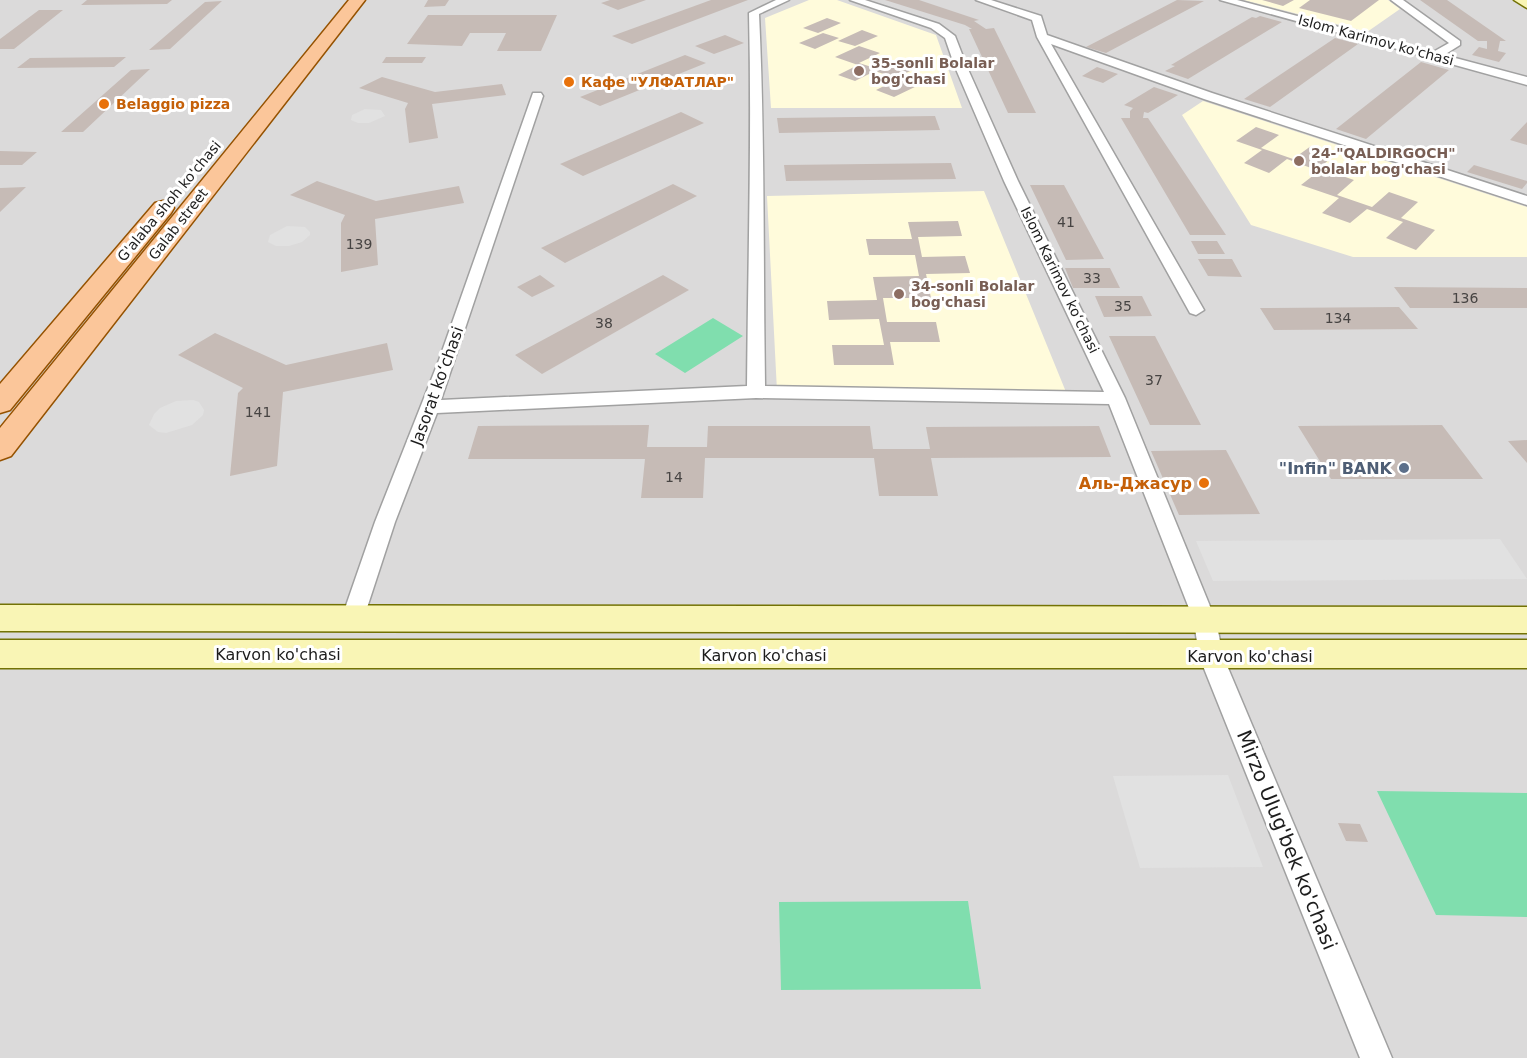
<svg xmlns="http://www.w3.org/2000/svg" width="1527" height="1058" viewBox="0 0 1527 1058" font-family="'DejaVu Sans',sans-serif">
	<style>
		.residential { fill: #dbdada }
		.education { fill: #fffbdb }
		.pitch { fill: #80deae }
		.parking { fill: #e1e1e1 }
		.building { fill: #c6bbb6 }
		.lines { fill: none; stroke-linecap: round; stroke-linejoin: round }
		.minor-casing { stroke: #a1a1a1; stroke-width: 3 }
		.secondary-casing { stroke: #737205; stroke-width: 3 }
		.primary-casing { stroke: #955200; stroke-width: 3 }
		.minor { fill: #fff; fill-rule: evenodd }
		.secondary { fill: #f9f5b5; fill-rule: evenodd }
		.primary { fill: #fbc69a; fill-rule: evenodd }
		.education-dot { fill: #8d6e63; stroke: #fff; stroke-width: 2 }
		.food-dot { fill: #e8710a; stroke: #fff; stroke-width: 2 }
		.service-dot { fill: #5c6f8a; stroke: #fff; stroke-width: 2 }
		.labels { text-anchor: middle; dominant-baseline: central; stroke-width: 6; stroke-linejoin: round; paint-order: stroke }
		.far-street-label { font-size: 14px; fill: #1d1d1d; stroke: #fff }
		.far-education-label { font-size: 14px; font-weight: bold; fill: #785e54; stroke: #fff; text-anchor: start }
		.far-food-label { font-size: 14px; font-weight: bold; fill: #c56008; stroke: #fff; text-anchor: start }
		.number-label { font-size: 14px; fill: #474443 }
		.street-label { font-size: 16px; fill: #1d1d1d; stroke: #fff }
		.service-label { font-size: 16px; font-weight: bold; fill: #4e5e75; stroke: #fff; text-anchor: end }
		.food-label { font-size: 16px; font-weight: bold; fill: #c56008; stroke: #fff; text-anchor: end }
		.near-street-label { font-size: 20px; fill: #1d1d1d; stroke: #fff }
	</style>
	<rect width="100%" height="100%" fill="#eee9e2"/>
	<path class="residential" d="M0 0H1527V1058H0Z"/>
	<path class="education" d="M809 0H837L936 35 962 108H771L765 18Z
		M1244 0H1388L1400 9 1367 32Z
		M1203 101 1527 207V257H1353L1251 225 1182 115Z
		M984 191 1066 392 777 391 767 196Z"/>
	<path class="pitch" d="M713 318 743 336 685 373 655 354Z
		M1377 791 1527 793V917L1436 915Z
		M968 901 981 989 781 990 779 902Z"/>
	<path class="parking" d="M365 109 381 110 385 116 369 123H358L351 120 352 115Z
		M287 226 305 227 310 232V235L302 242 289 246H276L268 242 270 235Z
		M193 400 199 402 204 410 203 415 192 425 166 433 158 432 149 425 154 414 160 408 176 401Z
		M1500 539 1527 579 1213 581 1196 541Z
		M1228 775 1263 867 1140 868 1113 776Z"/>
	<path class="building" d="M87 0H172L167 4 81 5Z
		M428 0H449L445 6 424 7Z
		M610 0H646L618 10 601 3Z
		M711 0H748L632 44 612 36Z
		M885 0H919L979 20 974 21 986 29 994 28 1036 113H1008L969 29H972L965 25Z
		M1177 0 1204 1 1106 53 1086 47Z
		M1262 0H1294L1283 6Z
		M1310 0H1379L1351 21 1299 8Z
		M1420 0H1447L1506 41H1500L1498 51 1506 53 1499 62 1472 55 1479 47 1487 49V41H1478Z
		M222 1 170 49 149 50 205 2Z
		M39 10H63L14 49H0V39Z
		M428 15H557L541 51H497L506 33H470L462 46 407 44Z
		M1260 16 1282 22 1188 79 1165 71 1175 66 1171 65 1252 17 1256 18Z
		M827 18 841 23 818 33 803 28Z
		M862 30 878 36 855 46 838 41Z
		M823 33 839 38 815 49 799 43Z
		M725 35 744 43 714 54 695 46Z
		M1335 38 1358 44 1270 107 1244 99Z
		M859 46 880 53 859 63 881 70 902 60 920 66 898 77 919 85 894 97 876 90 898 79 875 71 855 81 838 75 858 65 835 57Z
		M685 55 706 63 600 106 580 97Z
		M126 57 114 67 17 68 30 58Z
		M386 57H426L422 63H382Z
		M1421 62 1449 70 1366 139 1336 129Z
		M1097 67 1118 74 1103 83 1082 76Z
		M150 69 83 132H61L131 70Z
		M382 77 435 92 502 84 506 95 432 104 438 138 409 143 405 109 408 103 359 88Z
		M1154 87 1178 95 1148 113 1144 112 1143 118H1148L1226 235H1190L1121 118H1130V111L1133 108 1124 105Z
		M681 112 704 123 583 176 560 164Z
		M935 116 940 130 779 133 777 118Z
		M1527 122V145L1510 140Z
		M1256 127 1279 135 1261 148 1293 159 1311 146 1336 154 1319 168 1354 180 1337 195 1372 207 1389 192 1418 202 1401 218 1435 230 1416 250 1386 238 1403 222 1367 209 1350 223 1322 213 1339 198 1301 185 1319 171 1287 159 1269 173 1244 163 1262 150 1236 141Z
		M1421 147 1442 154 1436 159 1416 152Z
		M0 151 37 152 22 165H0Z
		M951 163 956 179 786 181 784 165Z
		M1474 165 1527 181V183L1522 189 1467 172Z
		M317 181 376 201 459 186 464 203 375 219 378 265 341 272V223L345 215 290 195Z
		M673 184 697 196 565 263 541 248Z
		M1030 185H1064L1104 259 1066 260Z
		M26 187 0 212V188Z
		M958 221 962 236 918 237 922 257 965 256 970 273 926 274 931 298H883L887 322H936L940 342H890L894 365H834L832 345H884L879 319 829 320 827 301 877 300 873 277 919 276 915 255H869L866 239H912L908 222Z
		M1191 241H1217L1225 254H1198Z
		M1198 259H1232L1242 277 1208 276Z
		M1065 268H1110L1120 288H1073Z
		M540 275 555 286 532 297 517 287Z
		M663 275 689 290 542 374 515 355Z
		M1394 287 1527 288V308H1410Z
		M1095 296H1142L1152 316 1104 317Z
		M1399 307 1418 329 1274 330 1260 308Z
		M215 333 286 365 387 343 393 370 283 392 277 466 230 476 238 393 243 388 178 355Z
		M1109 336H1155L1201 425H1150Z
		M649 425 647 447H707L708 426H870L873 449H930L926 427 1099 426 1111 457 931 458 938 496H879L874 458H705L703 498H641L645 459H468L478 426Z
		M1442 425 1483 479H1331L1298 426Z
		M1527 440V463L1508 441Z
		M1226 450 1260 514 1179 515 1151 451Z
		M1338 823 1360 824 1368 842 1346 841Z"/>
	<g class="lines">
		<defs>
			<path id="minor" d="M776 0H789L759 14C765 138 763 262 765 386L1104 392 1004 181 955 67 945 38 931 28 850 0H865L939 24 955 36 967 67 1018 181 1125 398 1216 621 1223 656 1392 1058H1360L1199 656 1194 621 1109 404 756 398 437 413 395 522 363 620 360 627 352 629 344 627 341 620 375 522 439 360 533 93H541L543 96 441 400 747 386C748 262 752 137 749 13Z
				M976 0H991L1041 16 1047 35 1212 93 1527 196V205L1204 99 1051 44 1204 310 1196 315 1190 313 1037 37 1032 20Z
				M1220 0H1237L1433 52 1449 43 1391 0H1403L1460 41V45L1444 55 1527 77V85Z"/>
			<path id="secondary" d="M1514 0H1527V8Z
				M0 605 1527 607V633L0 631Z
				M0 640H1527V668H0Z"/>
			<path id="primary" d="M349 0H365L11 456 0 460V428Z
				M163 201 171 203 174 208 171 213 10 410 0 413V384L155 203Z"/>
		</defs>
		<use href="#minor" class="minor-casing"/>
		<use href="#secondary" class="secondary-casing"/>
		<use href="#primary" class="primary-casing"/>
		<use href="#minor" class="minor"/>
		<use href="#secondary" class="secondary"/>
		<use href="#primary" class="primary"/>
	</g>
	<g class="education-dot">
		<circle cx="859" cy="71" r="6"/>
		<circle cx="1299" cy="161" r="6"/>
		<circle cx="899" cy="294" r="6"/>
	</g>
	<g class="food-dot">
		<circle cx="569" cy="82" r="6"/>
		<circle cx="104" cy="104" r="6"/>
		<circle cx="1204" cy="483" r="6"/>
	</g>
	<circle class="service-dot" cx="1404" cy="468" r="6"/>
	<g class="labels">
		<g class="far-street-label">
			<text transform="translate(1376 40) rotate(15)">Islom Karimov ko'chasi</text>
			<text transform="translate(169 201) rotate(-50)">G'alaba shoh ko'chasi</text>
			<text transform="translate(178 224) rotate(-52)">Galab street</text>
			<text transform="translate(1060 280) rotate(64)">Islom Karimov ko‘chasi</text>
		</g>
		<g class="far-education-label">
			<text x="871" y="63">35-sonli Bolalar<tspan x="871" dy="16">bog'chasi</tspan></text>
			<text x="1311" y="153">24-"QALDIRGOCH"<tspan x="1311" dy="16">bolalar bog'chasi</tspan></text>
			<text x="911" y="286">34-sonli Bolalar<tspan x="911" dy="16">bog'chasi</tspan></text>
		</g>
		<g class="far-food-label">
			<text x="581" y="82">Кафе "УЛФАТЛАР"</text>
			<text x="116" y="104">Belaggio pizza</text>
		</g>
		<g class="number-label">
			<text x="1066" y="222">41</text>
			<text x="359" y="244">139</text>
			<text x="1092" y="278">33</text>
			<text x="1465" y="298">136</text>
			<text x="1123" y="306">35</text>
			<text x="1338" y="318">134</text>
			<text x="604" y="323">38</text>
			<text x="1154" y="380">37</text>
			<text x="258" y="412">141</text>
			<text x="674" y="477">14</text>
		</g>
		<g class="street-label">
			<text transform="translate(437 386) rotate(-70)">Jasorat ko‘chasi</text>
			<text x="278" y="654">Karvon ko'chasi</text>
			<text x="764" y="655">Karvon ko'chasi</text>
			<text x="1250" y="656">Karvon ko'chasi</text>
		</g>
		<g class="service-label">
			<text x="1392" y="468">"Infin" BANK</text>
		</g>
		<g class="food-label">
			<text x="1192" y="483">Аль-Джасур</text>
		</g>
		<g class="near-street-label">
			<text transform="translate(1287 840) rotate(68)">Mirzo Ulug'bek ko'chasi</text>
		</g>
	</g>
</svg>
